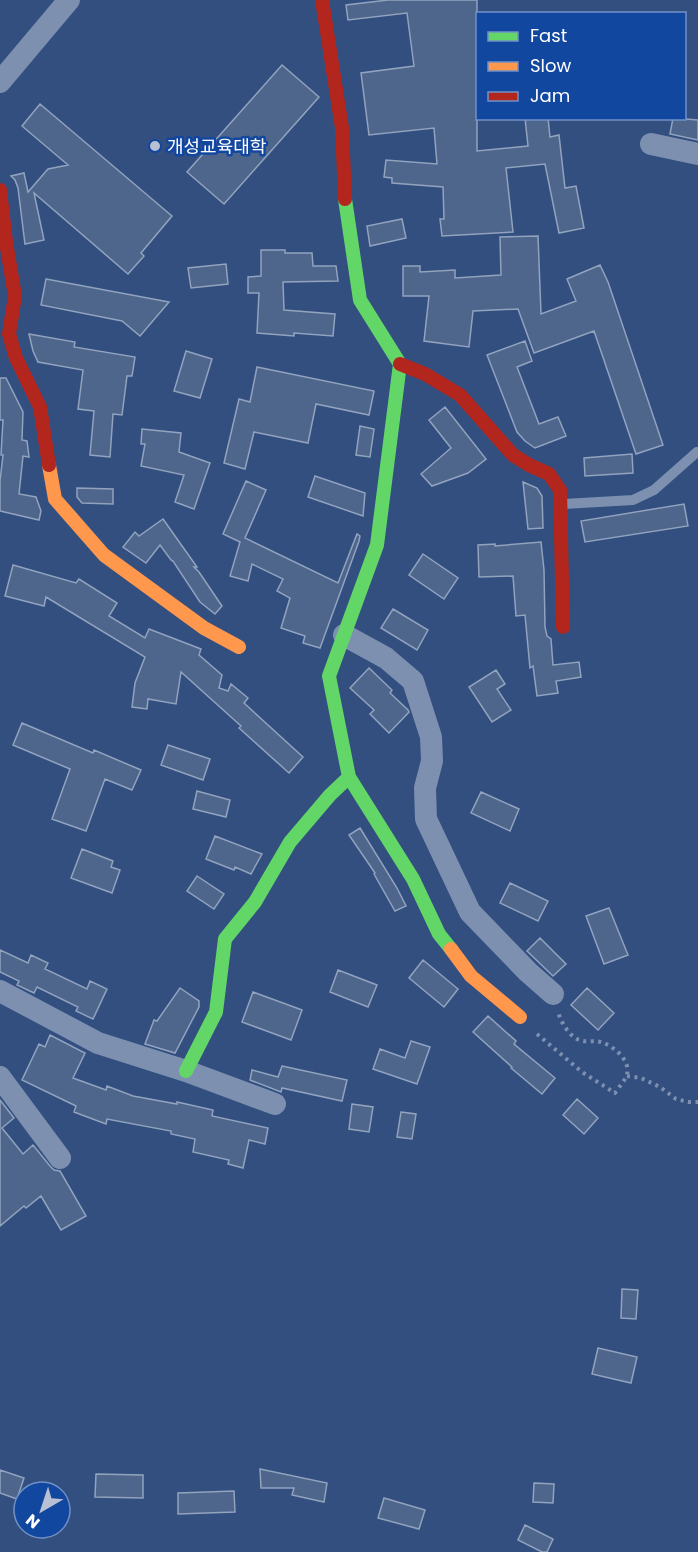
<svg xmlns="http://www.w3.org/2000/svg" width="698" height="1552" viewBox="0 0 698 1552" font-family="Poppins,'Noto Sans KR',sans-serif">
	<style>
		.building { fill: #4e658c; stroke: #92a3be; stroke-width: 1.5 }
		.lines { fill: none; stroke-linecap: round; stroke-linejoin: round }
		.path { stroke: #7d90b0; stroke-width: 4; stroke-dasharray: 3 4.5; stroke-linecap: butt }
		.lane { stroke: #7d90b0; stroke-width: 10 }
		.street { stroke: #7d90b0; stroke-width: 22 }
		.fast { stroke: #63d668; stroke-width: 14 }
		.slow { stroke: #ff974d; stroke-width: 14 }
		.jam { stroke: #b3261e; stroke-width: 14 }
		.poi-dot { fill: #b7c1d3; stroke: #1247a0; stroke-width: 2 }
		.labels { text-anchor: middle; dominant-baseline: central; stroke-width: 5; stroke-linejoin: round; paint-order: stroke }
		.poi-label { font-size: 18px; fill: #fff; stroke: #1247a0; text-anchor: start }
	</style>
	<rect width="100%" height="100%" fill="#324f80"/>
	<path class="building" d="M388 0H477V151L528 146 525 118H548L550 137 559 135 565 188 576 186 584 228 559 233 545 164 506 168 513 232 442 236 440 219H444L443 187 392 183V178L384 177 386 160 437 164 434 128 369 135 361 73 414 66 407 13 348 20 346 5Z
		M282 65 319 97 224 204 187 172Z
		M40 104 172 216 141 253 144 256 128 274 34 193 44 240 25 244 18 188 15 180 11 176 24 173 28 192 48 169 68 165 22 126Z
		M673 118 698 120V140L670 134Z
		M402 219 406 238 370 246 367 226Z
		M538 236 541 314 576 301 567 279 600 265 608 282 663 445 636 454 594 331 534 353 518 309 473 311 469 347 424 341 429 296H403V266H420V272L455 270V278L501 275 500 237Z
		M261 250H285V253H312L313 266H336L338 281 283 282 284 310 335 314 333 336 294 333V336L257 333 259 293H248V277L261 276Z
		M226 264 228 284 191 288 188 268Z
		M46 279 169 302 140 336 122 321 41 305Z
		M29 334 75 342 74 347 135 357 132 376H127L122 415 113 414 110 457 90 455 94 411 78 409 83 370 38 362 33 351Z
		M525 341 532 361 517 367 539 424 558 417 566 436 535 448 525 441 517 432 487 355Z
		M186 351 212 359 200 398 174 391Z
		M257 367 374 391 369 415 316 404 308 443 254 432 245 469 224 463 239 399 250 402Z
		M0 378H6L23 412 22 440 27 441 29 457 23 456 19 494 36 497 41 511 39 520 0 511V481L3 455H1L3 420H0Z
		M445 407 486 459 468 473 432 486 421 474 451 448 429 420Z
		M360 426 374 429 370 457 356 455Z
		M142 429 181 433 179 452 210 463 194 509 175 502 184 475 141 466 145 444H141Z
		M632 454 633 473 585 476 584 458Z
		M315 476 365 493 363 516 308 497Z
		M246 481 266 490 245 538 338 583 357 534 360 536 359 541 320 648 303 643 305 636 281 628 290 598 277 591 283 579 252 564 248 581 230 576 240 542 223 534Z
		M523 482 537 488 542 496 543 528 528 529Z
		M77 488 113 489V504L82 503 77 497Z
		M684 504 688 526 585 542 581 521Z
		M163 519 197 567H194L199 572 222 606 215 614 200 602 173 561 171 560 160 545 146 563 123 547 135 532 139 536Z
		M541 542 544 570 545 627 547 636 551 639 553 665 579 662 581 677 556 681 558 693 537 696 533 666 530 668 525 615 516 616 513 576 479 577 478 545 495 544V546Z
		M423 554 458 578 444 599 409 575Z
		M13 565 76 583 79 579 117 603 109 616 145 638 149 629 201 649 199 655 222 675 219 688 228 691 231 684 248 698 244 703 303 757 289 773 239 728 241 726 181 672 176 704 148 699 147 709 132 707 135 683 145 657 46 597 44 606 5 596Z
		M393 609 428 630 417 650 381 628Z
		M369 668 392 690 390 693 408 710 409 712 389 733 370 714 374 710 350 688Z
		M496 670 505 684 497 689 511 710 492 722 469 687Z
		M22 723 93 753 94 750 141 770 132 790 105 779 86 831 52 819 70 769 13 745Z
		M168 745 210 759 203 780 161 765Z
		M197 791 230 800 226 817 193 809Z
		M481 792 519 809 510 831 471 813Z
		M360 828 397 888 406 906 395 911 374 874 375 873 349 835Z
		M215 836 262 854 251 874 235 867 234 870 206 859Z
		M82 849 113 861 111 867 120 870 112 893 71 878Z
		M197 876 224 894 214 909 187 891Z
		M510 883 548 901 538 921 500 903Z
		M609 908 628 955 604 964 586 916Z
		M540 938 566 964 553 976 527 951Z
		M0 950 28 963 31 955 48 963 45 969 87 989 90 981 107 989 93 1019 76 1011 78 1007 37 987 34 993 17 985 19 981 0 972Z
		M423 960 458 989 444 1007 409 978Z
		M338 970 377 985 368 1007 330 992Z
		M180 988 199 1001V1007L175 1053 145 1044 154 1020 157 1021Z
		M587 988 614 1013 598 1030 571 1005Z
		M253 992 302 1010 291 1040 242 1022Z
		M488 1016 516 1041 514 1044 555 1078 542 1094 511 1068 512 1067 473 1032Z
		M50 1035 85 1053 73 1078 106 1090 107 1086 133 1096 177 1104V1102L213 1110 212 1116 268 1128 265 1144 249 1140 243 1168 228 1164 229 1160 193 1152 195 1139 171 1134V1131L107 1119 106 1124 74 1112 76 1106 22 1080 39 1044 45 1047Z
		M411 1041 430 1047 417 1084 373 1069 380 1049 405 1058Z
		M282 1066 347 1080 342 1101 282 1088 281 1092 250 1080 252 1070 278 1077Z
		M577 1099 598 1118 584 1134 563 1115Z
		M0 1100 14 1118 2 1128 23 1154 33 1145 50 1166 54 1170 60 1171 86 1216 61 1230 41 1196 26 1208 24 1206 0 1226Z
		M352 1104 373 1107 369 1132 349 1129Z
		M401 1112 416 1114 412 1139 397 1137Z
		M622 1289 638 1290 636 1319 621 1318Z
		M598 1348 637 1357 631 1383 592 1374Z
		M260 1469 327 1483 324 1502 292 1495 294 1488H261Z
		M0 1470 24 1478 17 1499 0 1493Z
		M96 1474 143 1475V1498L95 1497Z
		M534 1483 554 1484 553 1503 533 1502Z
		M234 1491 235 1512 178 1514V1493Z
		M384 1498 425 1510 419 1529 378 1518Z
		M525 1525 553 1539 547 1552H542L518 1540Z"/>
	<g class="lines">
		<path class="path" d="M537 1034 582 1072 615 1093C618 1088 623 1083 626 1077 633 1062 614 1046 601 1042 593 1040 584 1043 577 1039 568 1034 561 1022 558 1012
			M627 1076 641 1078 660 1087 676 1099 688 1102H698"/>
		<path class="lane" d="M564 504 633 500 654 490 697 452"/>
		<path class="street" d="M0 82 69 0
			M651 144 698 154
			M344 635 386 658 413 681 431 737 432 761 425 788 426 819 470 912 528 972 553 994
			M0 991 98 1043 186 1071 275 1104
			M0 1077 60 1158"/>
		<path class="fast" d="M345 199 360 300 400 364 377 545 329 676 349 777 413 879 439 934 451 949
			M186 1071 216 1012 225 939 255 902 290 842 330 795 349 777"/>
		<path class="slow" d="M49 465 55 499 104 555 204 628 239 647
			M451 949 471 976 520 1017"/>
		<path class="jam" d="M322 0 342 128 345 199
			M0 190 6 242 15 296 9 334 16 358 40 407 49 465
			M400 364 425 374 460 395 513 455 529 465 549 474 560 490 563 627"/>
	</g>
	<circle class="poi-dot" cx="155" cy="146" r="6"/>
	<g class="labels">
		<g class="poi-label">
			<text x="167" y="146">개성교육대학</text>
		</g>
	</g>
	<rect x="476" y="12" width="210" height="108" fill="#1247a0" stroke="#7191c6" stroke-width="1.5"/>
	<rect x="488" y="32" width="30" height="9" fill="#63d668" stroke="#7191c6" stroke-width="1.5"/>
	<text x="530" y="42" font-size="18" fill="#ffffff">Fast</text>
	<rect x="488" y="62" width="30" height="9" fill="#ff974d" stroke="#7191c6" stroke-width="1.5"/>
	<text x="530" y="72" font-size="18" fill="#ffffff">Slow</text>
	<rect x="488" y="92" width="30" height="9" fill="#b3261e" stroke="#7191c6" stroke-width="1.5"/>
	<text x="530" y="102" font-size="18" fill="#ffffff">Jam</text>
	<g transform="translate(42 1510) rotate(219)"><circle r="28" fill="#1247a0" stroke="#7191c6" stroke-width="1.5"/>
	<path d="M0-4.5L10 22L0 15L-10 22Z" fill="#b7c1d3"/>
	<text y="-9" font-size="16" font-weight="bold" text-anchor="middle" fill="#ffffff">N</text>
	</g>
</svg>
